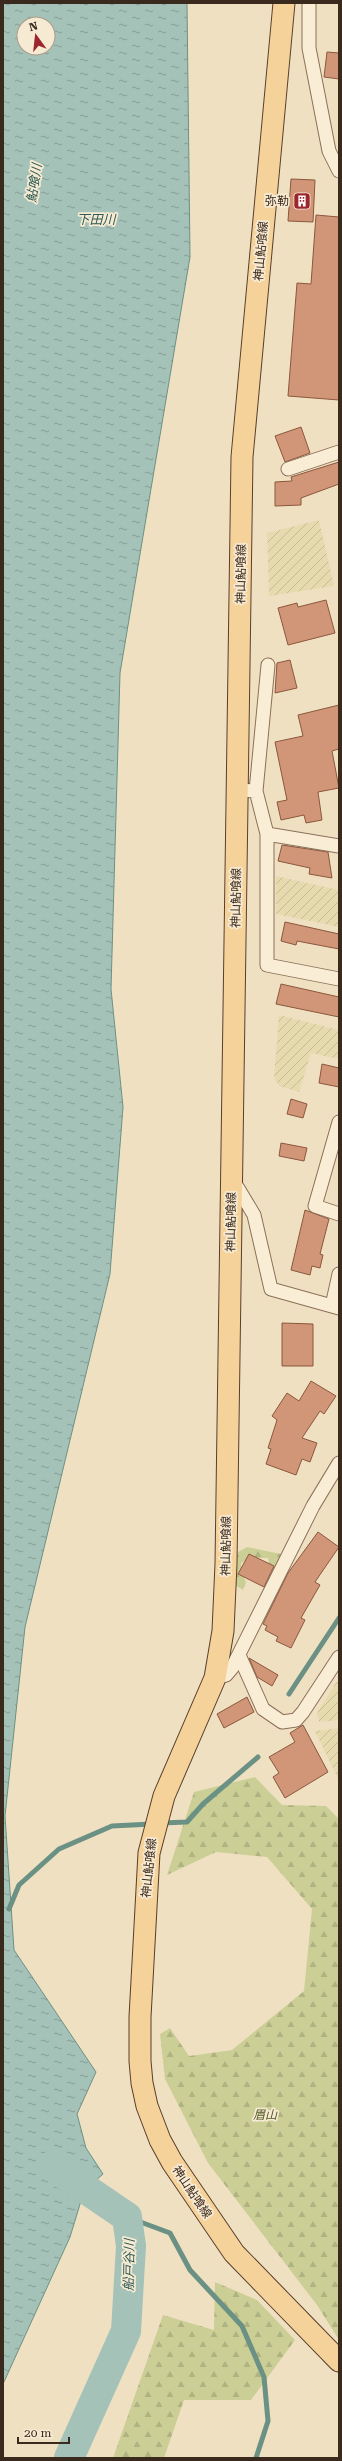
<svg xmlns="http://www.w3.org/2000/svg" width="342" height="2461" viewBox="0 0 342 2461" font-family="'Roboto Serif','Noto Sans JP',serif">
	<style>
		.farmland { fill: url(#farmland-furrows) }
		.forest { fill: url(#forest-firs) }
		.water { fill: url(#water-ripples); stroke: #6b9185; fill-rule: evenodd }
		.lines { fill: none; stroke-linecap: round; stroke-linejoin: round }
		.stream { stroke: #6b9185; stroke-width: 5 }
		.river { stroke: #a5c2b8; stroke-width: 30 }
		.building { fill: #d09677; stroke: #8b573d }
		.minor-casing { stroke: #8b7059; stroke-width: 15 }
		.primary-casing { stroke: #583f2d; stroke-width: 23 }
		.minor { stroke: #faedd6; stroke-width: 13 }
		.primary { stroke: #f5d299; stroke-width: 21 }
		.labels { text-anchor: middle; dominant-baseline: central; stroke-width: 3.5; stroke-linejoin: round; paint-order: stroke }
		.poi-label { font-size: 12px; fill: #3a291d; stroke: #f7ead2; text-anchor: end }
		.street-label { font-size: 12px; fill: #3a291d; stroke: #f7ead2 }
		.park-label { font-size: 12px; font-style: italic; fill: #4d5723; stroke: #f7ead2 }
		.water-label { font-size: 13px; font-style: italic; fill: #2c5a55; stroke: #f7ead2 }
	</style>
	<defs>
		<pattern id="farmland-furrows" width="10" height="10" patternUnits="userSpaceOnUse"><rect width="10" height="10" fill="#e6daaf"/><path d="M-1 1l2-2M0 10L10 0M9 11l2-2" fill="none" stroke="#c6bb96"/></pattern>
		<pattern id="forest-firs" width="22" height="20" patternUnits="userSpaceOnUse"><rect width="22" height="20" fill="#cbcf96"/><path d="M5 1l3.5 6h-7zM16 11l3.5 6h-7z" fill="#afb281"/></pattern>
		<pattern id="water-ripples" width="26" height="14" patternUnits="userSpaceOnUse"><rect width="26" height="14" fill="#a5c2b8"/><path d="M2 4q2-2 4 0t4 0M15 11q2-2 4 0t4 0" fill="none" stroke="#879e95"/></pattern>
	</defs>
	<rect width="100%" height="100%" fill="#f0e0c2"/>
	<path class="farmland" d="M319 520 334 586 269 596 267 533Z
		M276 876 339 890V927L276 914Z
		M279 1015 339 1030V1059L311 1053 299 1092 279 1086 274 1077Z
		M339 1678V1720L319 1722 317 1713Z
		M339 1728V1781L315 1731Z"/>
	<path class="forest" d="M247 1547 281 1554 276 1568 271 1570 268 1558H251L241 1563 242 1574 246 1582 243 1590 235 1585 233 1574 238 1552Z
		M255 1777 282 1805 326 1806 339 1819V2340L317 2305 208 2163 165 2079 160 2034 170 2028 189 2056 232 2050 304 1991 312 1909 267 1857 216 1852 167 1875 194 1792Z
		M215 2282 257 2300 295 2340 251 2400H184L164 2458H113L163 2315 214 2330Z"/>
	<path class="water" d="M3 3H187L190 257 120 673 111 989 123 1107 110 1274 25 1627 5 1816 14 1950 96 2072 77 2114 86 2148 103 2174 84 2191 70 2237 3 2384ZM24 24H48V48H24Z"/>
	<g class="lines">
		<path class="stream" d="M289 1694 339 1618
			M162 1823 187 1822 203 1804 258 1757
			M9 1909 19 1885 59 1849 112 1826 152 1824
			M127 2217 170 2233 190 2270 242 2326 264 2377 268 2421 256 2458"/>
		<path class="river" d="M52 2166 127 2217 131 2246 126 2331 69 2458"/>
	</g>
	<path class="building" d="M327 52 339 53V79L324 77Z
		M291 179 315 180 313 222 288 221Z
		M316 215 339 217V400L288 396 297 283 311 284Z
		M301 427 310 453 285 462 275 436Z
		M339 462V484L301 498V505L275 506V482L292 481 291 477Z
		M326 600 335 633 288 645 278 608 297 603 298 607Z
		M290 660 297 688 275 693 277 663Z
		M339 705V749L332 751 339 788 318 792 322 820 306 823 304 815 281 820 277 802 287 800 275 742 303 736 298 715Z
		M282 845 328 852 332 878 309 874 310 868 278 861Z
		M285 922 339 934V949L297 941 296 945 281 941Z
		M281 984 339 997V1017L276 1004Z
		M322 1064 339 1068V1087L319 1083Z
		M291 1099 307 1104 303 1118 287 1114Z
		M281 1143 307 1148 304 1161 279 1156Z
		M305 1210 329 1219 320 1254 323 1255 320 1268 312 1266 310 1275 291 1270Z
		M282 1323 313 1324V1366H282Z
		M311 1381 336 1396 324 1414 320 1411 302 1438 317 1443 310 1462 302 1459 296 1475 266 1464 271 1449 268 1448 277 1420 272 1416 287 1393 299 1401Z
		M318 1532 339 1547 315 1582 320 1585 301 1618 305 1620 291 1648 276 1641 278 1637 265 1630 267 1626 263 1624 288 1573Z
		M249 1554 274 1566 264 1587 238 1574Z
		M249 1658 278 1675 272 1686 257 1677Z
		M247 1697 254 1712 224 1728 217 1714Z
		M303 1725 328 1772 285 1798 273 1777 279 1773 269 1757 295 1742 290 1733Z"/>
	<g class="lines">
		<defs>
			<path id="minor" d="M309 3V48L329 151 339 171
				M288 469 339 452
				M237 790 256 791 267 834 339 846
				M256 791 268 665
				M267 834V965L339 979
				M339 1122 315 1206 339 1214
				M233 1180 254 1215 271 1289 339 1308
				M332 1306 339 1274
				M239 1655 263 1709 282 1722 296 1720 303 1712 339 1657
				M215 1678 226 1675 232 1668 313 1506 339 1463"/>
			<path id="primary" d="M284 3 242 457 226 1564 223 1631 215 1678 164 1796 149 1853 140 2017V2061L142 2083 147 2106 160 2140 172 2162 234 2253 339 2361"/>
		</defs>
		<use href="#minor" class="minor-casing"/>
		<use href="#primary" class="primary-casing"/>
		<use href="#minor" class="minor"/>
		<use href="#primary" class="primary"/>
	</g>
	<defs>
		<symbol id="building-square" viewBox="-11 -11 22 22"><rect x="-9" y="-9" width="18" height="18" rx="4" fill="#9c262e" stroke="#f7ead2"/><path d="M-4-6H4V6H1V3H-1V6H-4ZM-2.5-4.3h1.7v1.8h-1.7ZM.8-4.3h1.7v1.8H.8ZM-2.5-1h1.7V.8h-1.7ZM.8-1h1.7V.8H.8Z" fill="#fff"/></symbol>
	</defs>
	<g fill-rule="evenodd">
		<use href="#building-square" x="292" y="191" width="20" height="20"/>
	</g>
	<g class="labels">
		<g class="poi-label">
			<text x="289" y="201">弥勒</text>
		</g>
		<g class="street-label">
			<text transform="translate(261 251) rotate(-85)">神山鮎喰線</text>
			<text transform="translate(241 574) rotate(-89)">神山鮎喰線</text>
			<text transform="translate(236 898) rotate(-89)">神山鮎喰線</text>
			<text transform="translate(231 1222) rotate(-89)">神山鮎喰線</text>
			<text transform="translate(226 1546) rotate(-89)">神山鮎喰線</text>
			<text transform="translate(149 1868) rotate(-84)">神山鮎喰線</text>
			<text transform="translate(192 2192) rotate(56)">神山鮎喰線</text>
		</g>
		<g class="park-label">
			<text x="265" y="2115">眉山</text>
		</g>
		<g class="water-label">
			<text transform="translate(34 183) rotate(-81)">鮎喰川</text>
			<text x="96" y="219">下田川</text>
			<text transform="translate(129 2265) rotate(-89)">船戸谷川</text>
		</g>
	</g>
	<rect width="342" height="2461" fill="none" stroke="#3a291d" stroke-width="8"/>
	<g transform="translate(36 36) rotate(345)"><circle r="19" fill="#f7ead2" stroke="#ab9d8a"/>
	<path d="M0-3L7 15L0 10L-7 15Z" fill="#9c262e"/>
	<text y="-6" font-size="11" font-weight="bold" text-anchor="middle" fill="#3a291d">N</text>
	</g>
	<path d="M18 2437v6h51v-6" fill="none" stroke="#3a291d" stroke-width="2"/>
	<text x="24" y="2437" font-size="12" fill="#3a291d" stroke="#f7ead2" stroke-width="3" paint-order="stroke">20 m</text>
</svg>
